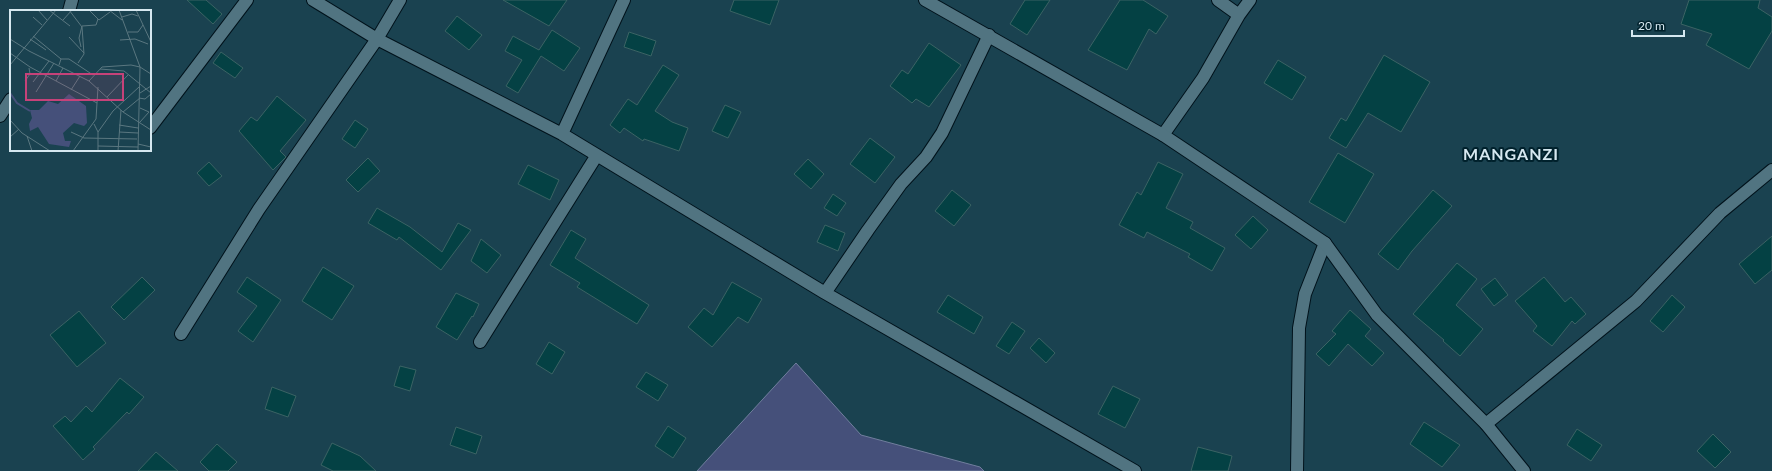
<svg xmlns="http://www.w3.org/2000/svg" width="1772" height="471" viewBox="0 0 1772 471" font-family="Lato,sans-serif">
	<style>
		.green { fill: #1a4250; fill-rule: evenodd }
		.water { fill: #45507a; stroke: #707e9d }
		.building { fill: #044144; stroke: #3b6364 }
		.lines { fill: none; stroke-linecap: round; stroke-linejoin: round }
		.street-casing { stroke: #00121b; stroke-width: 14 }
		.secondary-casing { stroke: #00121b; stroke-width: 14 }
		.street { stroke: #517481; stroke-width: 12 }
		.secondary { stroke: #517481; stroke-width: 12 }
		.labels { text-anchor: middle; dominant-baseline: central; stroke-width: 4; stroke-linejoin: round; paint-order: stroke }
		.district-label { font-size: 16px; font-weight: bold; letter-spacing: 1px; fill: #d6e8f0; stroke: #00212c }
		.inset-river { fill: none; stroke: #45507a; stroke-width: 2 }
		.inset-road { fill: none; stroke: #5a7780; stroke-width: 1 }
		.view { fill: #c64279; fill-opacity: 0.15; stroke: #c64279; stroke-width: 2 }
		.inset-edge { fill: none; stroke: #d6e8f0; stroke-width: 2 }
	</style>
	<rect width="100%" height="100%" fill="#072b36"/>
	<path class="green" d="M0 0H1772V471H0ZM11 11H150V150H11Z"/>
	<path class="water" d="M796 363 861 435 980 467 984 471H697Z"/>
	<path class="building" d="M187 0H206L222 14 213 24Z
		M503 0H567L549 26Z
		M734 0H779L770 25 730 11Z
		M1025 0H1050L1027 35 1010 24Z
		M1120 0H1143L1168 16 1156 34 1149 29 1127 70 1088 50Z
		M1689 0H1760L1758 8 1772 17V31L1749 69 1706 45 1712 34 1681 24Z
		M457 16 482 35 469 50 445 31Z
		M552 30 580 48 564 71 541 56 518 93 506 86 522 60 505 51 513 36 539 50Z
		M629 32 656 41 651 56 624 47Z
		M929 43 961 65 929 107 916 99 912 103 890 86 902 70 908 74Z
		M221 52 243 68 235 78 213 63Z
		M1384 55 1430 82 1401 132 1368 113 1346 148 1329 138 1341 118 1346 121Z
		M1278 60 1306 77 1292 100 1264 83Z
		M663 65 679 75 655 111 672 122 688 128 679 151 644 139 643 141 624 128 620 133 610 125 628 99 637 105Z
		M277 96 306 120 280 151 286 157 273 170 239 131 251 117 257 121Z
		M725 105 741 112 728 138 712 131Z
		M355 120 368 129 355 148 342 139Z
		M870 138 895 157 875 183 850 164Z
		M1338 153 1374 174 1345 223 1309 202Z
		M368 158 380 171 358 192 346 180Z
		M808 159 824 174 811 189 794 174Z
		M209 162 222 176 209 186 197 173Z
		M1158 162 1183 174 1166 208 1193 222 1190 228 1225 248 1212 271 1188 257 1190 254 1147 232 1144 238 1119 225 1137 192 1141 195Z
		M528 165 559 180 550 200 518 184Z
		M952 190 971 205 954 226 935 211Z
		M1433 190 1452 206 1412 251 1398 270 1378 254Z
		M833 194 846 203 837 216 824 208Z
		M377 208 410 227 442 252 458 223 471 230 441 270 399 237 397 240 368 223Z
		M1253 216 1268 230 1251 249 1235 235Z
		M825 225 845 233 838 251 817 242Z
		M571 230 586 239 575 258 649 305 637 324 577 287 580 283 550 265Z
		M1772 236V270L1755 284 1739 264Z
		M481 239 501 255 487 273 471 261Z
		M1457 263 1477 279 1456 305 1483 329 1460 356 1443 341 1444 340 1413 314Z
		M323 267 354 286 332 320 302 301Z
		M142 277 155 290 124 320 111 307Z
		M247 277 281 300 253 342 238 331 257 306 237 292Z
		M1544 277 1565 302 1571 297 1586 314 1575 324 1572 321 1552 346 1533 331 1537 326 1515 301Z
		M1495 278 1508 295 1494 306 1481 289Z
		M732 282 762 299 748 323 738 317 712 347 688 327 704 308 713 315Z
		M456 293 479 304 473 317 472 316 457 340 436 327Z
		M948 295 983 317 974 334 937 312Z
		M1672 295 1685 307 1663 332 1650 321Z
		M1350 310 1371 329 1365 336 1384 353 1372 366 1348 344 1329 366 1316 354 1336 334 1332 331Z
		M79 311 106 343 77 367 50 335Z
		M1012 322 1025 331 1009 354 996 346Z
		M1039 338 1055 353 1046 363 1030 348Z
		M549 342 565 352 552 374 536 364Z
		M400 366 416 370 410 391 394 386Z
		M646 372 668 385 658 401 636 387Z
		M120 378 144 397 129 414 127 412 93 447 95 449 83 460 53 426 65 416 71 422 86 406 92 412Z
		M1113 386 1140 399 1125 428 1098 414Z
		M272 387 296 396 288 417 265 409Z
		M1424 422 1460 445 1442 467 1410 444Z
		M668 426 686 438 673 458 655 446Z
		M456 427 482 436 476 454 450 445Z
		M1577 429 1602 445 1591 461 1567 445Z
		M1713 434 1731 452 1715 468 1697 451Z
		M332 443 360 456 376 471H333L321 465Z
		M217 444 237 462 228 471H209L200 462Z
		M1198 447 1232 456 1228 471H1191Z
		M156 452 178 471H138Z"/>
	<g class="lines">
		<defs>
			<path id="street" d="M313 0 377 39 562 134 825 293 1135 471
				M1218 0 1239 15
				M69 11 72 0
				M0 116 11 99
				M150 128 247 0
				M562 134 624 0
				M1163 135 1203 78 1239 15 1250 0
				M825 293 868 230 901 184 926 157 942 133 989 35
				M181 334 259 209 377 39 400 0
				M480 342 597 155
				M1486 424 1636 301 1720 213 1772 170
				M1297 471 1299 328 1305 294 1325 243"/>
			<path id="secondary" d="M925 0 1163 135 1325 243 1377 315 1486 424 1524 471"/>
		</defs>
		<use href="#street" class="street-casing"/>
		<use href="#secondary" class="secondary-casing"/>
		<use href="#street" class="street"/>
		<use href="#secondary" class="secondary"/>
	</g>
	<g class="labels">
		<g class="district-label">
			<text x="1511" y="153">MANGANZI</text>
		</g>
	</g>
	<g transform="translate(10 10)">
		<rect width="141" height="141" fill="#072b36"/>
		<path d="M0 0H141V141H0Z" fill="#1a4250"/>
		<path d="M59 84 76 96 77 113 74 116 64 113 53 123 55 131H61L59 137 39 134 28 117 20 121 19 114 22 108 20 100H29L38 91 48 94Z" fill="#45507a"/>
		<path class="inset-river" d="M0 83 7 93 20 101"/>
		<path class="inset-road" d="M28 0 37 10M39 0 60 16M59 0 72 17 74 44 68 53M79 0 89 10 100 2M99 0 112 10M109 0 130 57 128 141M126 0 141 32M23 7 32 15M112 7 122 4 128 6M53 10 62 0M118 22H128L133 15M23 26 51 49M59 27 74 43M0 29 19 41 79 71 113 102 141 120M20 29 36 40M110 30 125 29 138 34M71 37 69 28 72 16 86 15 88 9M0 43 20 57 87 93M0 55 46 0M49 55 51 49H59L83 65M90 59 114 61 141 83M15 71 20 64 19 58M46 71 53 58M79 71 92 57 121 55 130 57 141 64M23 72 39 51M61 80 70 66M26 82 44 53M130 83 141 76M97 87 118 65M129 88 135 89 141 84M113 102 130 88M0 110 12 123 40 141M130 112 139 102 130 98M84 114 88 122V141M109 115 128 118M61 122 74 128 127 129M88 122 103 101 129 77M109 122 128 123M17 126 22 141M0 127 9 119M128 134 141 137M88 136 128 137M63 141 86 109 88 77M108 141 111 100"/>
		<path class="view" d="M16 64H113V90H16Z"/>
		<rect width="141" height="141" class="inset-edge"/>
	</g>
	<path d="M1632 30v6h52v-6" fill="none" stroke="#d6e8f0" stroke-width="2"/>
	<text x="1638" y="30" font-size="12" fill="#d6e8f0" stroke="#00212c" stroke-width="3" paint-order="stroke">20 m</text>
</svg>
